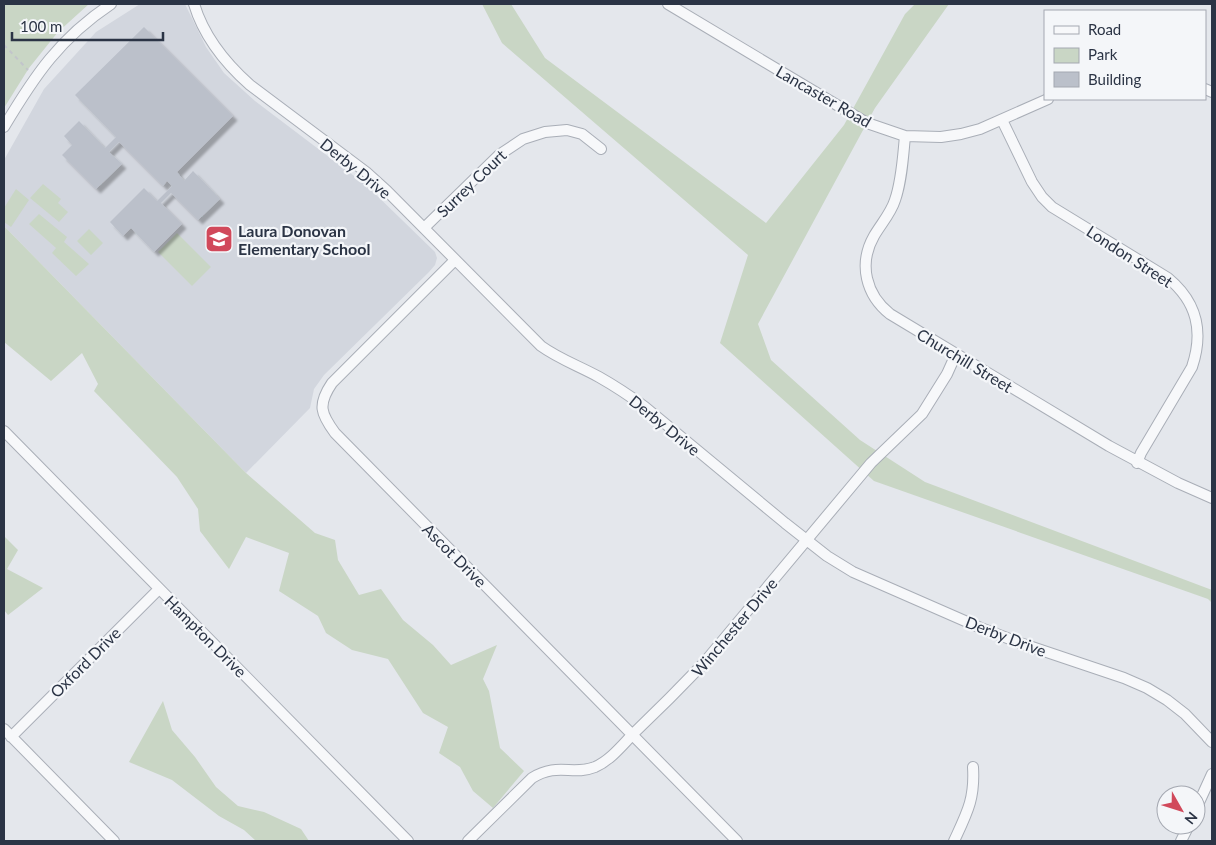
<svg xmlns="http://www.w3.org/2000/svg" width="1216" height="845" viewBox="0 0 1216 845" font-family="Lato,sans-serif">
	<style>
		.built { fill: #d2d6de }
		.green { fill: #c9d6c5 }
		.building { fill: #bbc0ca; filter: url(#shadow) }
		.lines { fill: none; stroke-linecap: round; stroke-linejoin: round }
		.minor-casing { stroke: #a9aeb7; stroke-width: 12 }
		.path { stroke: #c2c5cb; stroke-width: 2; stroke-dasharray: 4 4; stroke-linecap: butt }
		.minor { stroke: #f7f8fa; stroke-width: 10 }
		.labels { text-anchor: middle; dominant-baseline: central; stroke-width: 4.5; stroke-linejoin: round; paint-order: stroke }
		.street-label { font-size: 16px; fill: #2b3445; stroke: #f4f6f9 }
		.poi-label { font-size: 16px; font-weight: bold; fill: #2b3445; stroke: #f4f6f9; text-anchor: start }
	</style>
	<defs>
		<filter id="shadow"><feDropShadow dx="4.5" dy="4.5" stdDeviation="1" flood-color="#0004"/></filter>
	</defs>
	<rect width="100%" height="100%" fill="#e4e7ec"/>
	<path class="built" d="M140 4H185L206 47 224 73 255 101 366 185 435 252 437 258 435 265 429 272 324 375 314 389 310 408 246 473 4 226V160L44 89 96 32Z"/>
	<path class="green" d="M4 4H89L58 32 29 68 4 108Z
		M482 4H511L545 58 766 223 844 125 905 14 915 4H949L875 108 758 324 771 360 860 440 925 482 1212 590V603L1208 599 874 481 720 343 748 255 502 43Z
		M43 184 61 199 58 203 68 212 59 222 30 198Z
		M16 189 29 200 11 227 4 222V208Z
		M39 214 67 237 64 242 89 264 76 276 52 253 56 248 29 224Z
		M4 226 246 473 315 533 335 540 338 560 359 595 381 589 403 620 433 645 451 665 497 645 483 679 489 691 500 748 524 771 493 808 473 791 460 767 439 753 448 727 423 713 388 659 352 650 326 633 318 616 279 591 289 553 246 537 229 569 200 531 198 509 177 477 94 391 98 384 82 353 51 381 4 342Z
		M89 229 103 243 91 255 77 241Z
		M177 233 211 267 192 286 158 252Z
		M4 536 18 550 7 569 43 588 8 615 4 610Z
		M163 701 172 730 195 757 216 787 238 806 264 812 301 829 309 841H256L244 830 219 816 172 780 129 762Z"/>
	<path class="building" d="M144 27 233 116 177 172 184 181 193 171 220 199 198 220 171 193 161 203 182 224 154 252 131 228 123 236 110 222 144 188 157 201 172 186 167 181 163 186 119 142 109 152 122 164 96 189 62 155 72 145 64 136 79 121 105 148 116 137 75 95Z"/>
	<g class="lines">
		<defs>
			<path id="minor" d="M194 4C204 37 224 62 250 85L366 172 387 191 541 346C559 359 579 366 599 377 615 386 630 396 645 407L785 523 827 556 853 572 981 628 1023 644 1124 678 1147 688 1167 700 1185 714 1212 742
				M668 4 867 123 905 136 941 137 961 134 980 129 1048 99
				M1205 89 1212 92
				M1002 120 1032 182 1042 197 1052 207 1168 278C1197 302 1204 331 1192 367L1141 453 1137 463
				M4 127C35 75 60 38 111 4
				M905 136C903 156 902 180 895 200 891 213 881 224 874 236 858 264 866 295 890 314L1109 446 1178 483 1212 498
				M424 228 499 155 523 139 545 132 567 130 582 134 601 149
				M455 260 332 383C317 405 321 414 335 433L737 841
				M4 431 408 841
				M4 729 114 841
				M11 737 159 589
				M1196 809 1212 774
				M468 841 532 778C558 762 572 776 595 767 611 760 623 744 635 732 658 710 681 687 703 664L871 463 922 414 947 374 956 354
				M954 841C967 813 975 799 973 767
				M1181 841 1189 825"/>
		</defs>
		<use href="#minor" class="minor-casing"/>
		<path class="path" d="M4 45 28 70"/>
		<use href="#minor" class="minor"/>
	</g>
	<defs>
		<symbol id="school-square" viewBox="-11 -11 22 22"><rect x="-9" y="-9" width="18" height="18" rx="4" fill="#d1495b" stroke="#f4f6f9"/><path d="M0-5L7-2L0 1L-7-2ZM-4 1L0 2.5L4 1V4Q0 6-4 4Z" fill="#fff"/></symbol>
	</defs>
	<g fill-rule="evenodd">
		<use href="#school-square" x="203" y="223" width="32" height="32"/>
	</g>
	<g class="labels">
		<g class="street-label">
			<text transform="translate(824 96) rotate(30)">Lancaster Road</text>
			<text transform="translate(356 168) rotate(39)">Derby Drive</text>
			<text transform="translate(471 183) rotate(-44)">Surrey Court</text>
			<text transform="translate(1130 256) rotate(33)">London Street</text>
			<text transform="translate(965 360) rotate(31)">Churchill Street</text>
			<text transform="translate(665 425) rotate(39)">Derby Drive</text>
			<text transform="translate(455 555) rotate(45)">Ascot Drive</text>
			<text transform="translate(734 627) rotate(-50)">Winchester Drive</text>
			<text transform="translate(206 636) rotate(45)">Hampton Drive</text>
			<text transform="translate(1006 636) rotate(21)">Derby Drive</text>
			<text transform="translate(85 662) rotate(-45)">Oxford Drive</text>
		</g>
		<g class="poi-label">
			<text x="238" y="230">Laura Donovan<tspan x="238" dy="18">Elementary School</tspan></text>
		</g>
	</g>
	<rect width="1216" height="845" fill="none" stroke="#2b3445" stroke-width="10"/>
	<rect x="1044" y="10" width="162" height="90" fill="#f4f6f9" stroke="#a4a8b1"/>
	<rect x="1054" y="26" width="25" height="8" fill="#f7f8fa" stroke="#a4a8b1"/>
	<text x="1088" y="35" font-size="15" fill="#2b3445">Road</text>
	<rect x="1054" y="48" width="25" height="15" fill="#c9d6c5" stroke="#a4a8b1"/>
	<text x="1088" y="60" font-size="15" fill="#2b3445">Park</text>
	<rect x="1054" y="72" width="25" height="15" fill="#bbc0ca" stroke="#a4a8b1"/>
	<text x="1088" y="85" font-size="15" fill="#2b3445">Building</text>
	<g transform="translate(1181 810) rotate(129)"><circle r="24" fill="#f4f6f9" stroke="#a4a8b1"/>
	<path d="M0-4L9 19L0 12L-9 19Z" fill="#d1495b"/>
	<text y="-8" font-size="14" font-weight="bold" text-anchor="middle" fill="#2b3445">N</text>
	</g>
	<path d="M12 32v8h151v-8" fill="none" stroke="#2b3445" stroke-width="2.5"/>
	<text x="20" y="32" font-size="15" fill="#2b3445" stroke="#f4f6f9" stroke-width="4" paint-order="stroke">100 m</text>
</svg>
